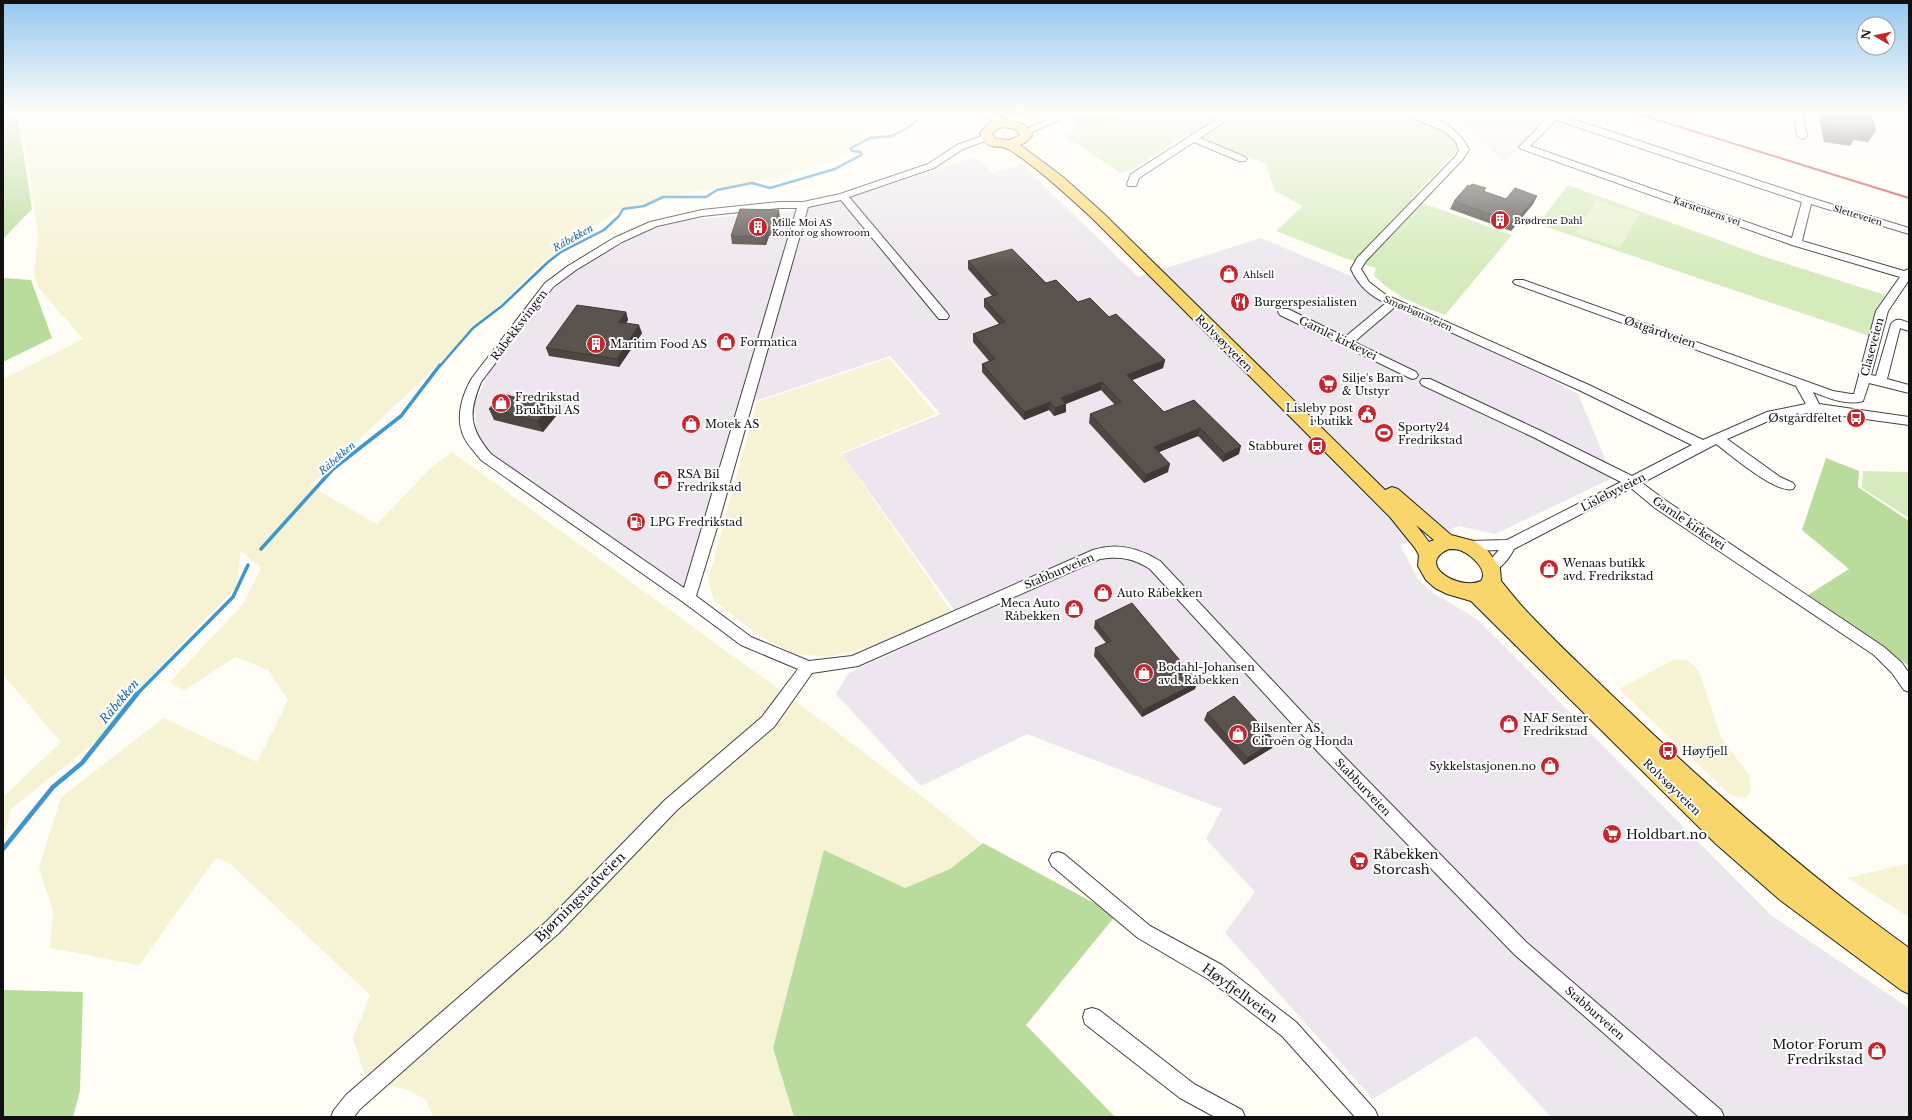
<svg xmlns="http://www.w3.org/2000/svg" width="1912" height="1120" viewBox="0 0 1912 1120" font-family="'Libre Baskerville',serif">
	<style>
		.industrial { fill: #eee6ef }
		.farmland { fill: #f6f3d4 }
		.green { fill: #d5ebbd }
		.forest { fill: #b9dc9c }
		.pitch { fill: #e6f2cf }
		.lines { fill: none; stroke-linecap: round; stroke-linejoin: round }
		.stream-far2 { stroke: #3f96cf; stroke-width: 2.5 }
		.stream-far1 { stroke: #3f96cf; stroke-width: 3.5 }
		.stream { stroke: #3f96cf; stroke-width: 4.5 }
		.minor-casing { stroke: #444; stroke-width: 2 }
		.major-casing { stroke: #222; stroke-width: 2 }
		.minor { fill: #fff; fill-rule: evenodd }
		.major { fill: #f9d66b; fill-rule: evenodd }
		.rail { stroke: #c4262e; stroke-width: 2 }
		.wall { fill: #4d4742 }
		.shaded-wall { fill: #3f3936 }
		.building { fill: #5a524d; stroke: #3f3936 }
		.labels { text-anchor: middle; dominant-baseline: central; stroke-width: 4; stroke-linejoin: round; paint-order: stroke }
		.far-street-label { font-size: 9px; fill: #111; stroke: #fff }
		.far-poi-label { font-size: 9px; fill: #111; stroke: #fff; text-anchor: start }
		.far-water-label { font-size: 10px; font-style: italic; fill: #1768a6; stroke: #fff }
		.poi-label { font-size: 11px; fill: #111; stroke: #fff; text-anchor: start }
		.street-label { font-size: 11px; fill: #111; stroke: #fff }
		.water-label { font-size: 12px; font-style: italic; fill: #1768a6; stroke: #fff }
		.near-poi-label { font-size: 13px; fill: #111; stroke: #fff; text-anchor: start }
		.near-street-label { font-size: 13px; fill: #111; stroke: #fff }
	</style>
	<rect width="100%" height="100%" fill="#fffdf5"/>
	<path class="industrial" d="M1431 112H1554L1504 163 1462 123Z
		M976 157 993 173 1022 164 1138 277 1261 238 1353 277 1578 394 1613 478 1495 534 1459 526 1400 545 1418 579 1433 593 1477 619 1772 916 1909 1008V1117H1551L1476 1036 1373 1099 1225 933 1255 892 1206 839 1222 809 1027 734 921 786 836 694 849 673 962 621 842 454 941 414 890 356 737 407 685 588 492 457 476 432 475 402 489 373 568 270 669 221 796 211 891 184Z"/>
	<path class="farmland" d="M21 112H740L751 118 869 123 871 131 837 159 781 177 694 192 619 210 543 262 481 324 310 486 377 524 429 470 452 452 828 725 982 843 950 869 905 888 825 850 773 1048 794 1117H433L426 1100 410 1091 392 1086 364 1073 353 1038 370 995 228 862 216 858 139 965 50 948 53 912 39 867 61 797 164 718 257 762 288 700 268 670 235 657 184 691 170 682 243 604 261 568 241 551 237 586 131 697 108 732 11 809 5 833 3 836V797L61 742 3 675V379L83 339 38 287 34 274 38 236Z
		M889 358 936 414 841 453 952 612 868 647 828 657 794 654 755 633 714 600 708 580 757 402Z
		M1675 659 1689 661 1699 671 1721 737 1749 775 1751 791 1746 798 1737 797 1727 792 1619 689Z
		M1909 863V917L1847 878Z"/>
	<path class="green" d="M1135 112H1393L1439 127 1455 139 1458 149 1411 199 1512 235 1445 315C1421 306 1391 295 1374 275L1376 268 1347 259 1276 231 1303 206 1275 191 1266 164 1212 144 1206 138 1186 134 1129 171 1120 173 1062 134 1078 124 1095 126 1110 125Z
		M1568 185 1765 257 1885 295 1880 304 1870 336 1538 224Z
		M1863 471 1909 472V518L1862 488Z"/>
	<path class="forest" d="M3 112H17L32 209 3 239Z
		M1076 112H1135C1118 123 1099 130 1079 124 1074 123 1071 118 1065 117Z
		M3 278 31 280 52 338 3 362Z
		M1826 458 1859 471 1858 487 1909 521V666L1808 595 1849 569 1802 530Z
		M983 843 1116 915 1026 1025 1115 1117H794L773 1048 824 850 905 888 950 869Z
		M3 990 83 992 80 1091 73 1117H3Z"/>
	<path class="pitch" d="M1597 200 1640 214 1620 248 1575 233Z"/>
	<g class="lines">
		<path class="stream-far2" d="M1083 116 1111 112
			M440 366 473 328 502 306 548 262 561 252 604 230 619 216 623 209 644 206 663 197H706L717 190 752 183 770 188 835 169 861 155V152L852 151 851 148 870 138 892 136 909 127 921 117 938 112"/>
		<path class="stream-far1" d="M261 549 333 469 401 416 440 365
			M136 695 233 597 248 565"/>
		<path class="stream" d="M3 849 53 787 82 763 137 694"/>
		<defs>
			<path id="minor" d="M1063 112H1076L1028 134 1025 135 1020 132Z
				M1228 112H1239L1200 138 1245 157 1247 159 1245 161H1239L1194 142 1139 178 1136 186H1128L1127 184 1131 174Z
				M1398 112C1426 112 1457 123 1469 150L1463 159 1366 261 1361 269 1369 282 1386 295 1589 385 1703 440 1767 412 1806 404 1796 386 1515 284 1513 282 1515 280H1523L1833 391 1851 394H1854L1876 311 1900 277 1792 245 1521 149 1519 147 1521 145 1547 118 1555 114 1567 117 1811 198 1909 228V234L1811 204 1802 241 1904 271 1909 269V280L1888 311 1871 375 1876 376 1891 324C1896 317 1902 320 1909 323V331L1900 328 1887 379 1909 385V393L1869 383 1863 401C1847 406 1828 398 1813 392L1819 404 1909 417V425L1814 412 1773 419 1727 439 1780 477 1793 483 1795 486 1793 489C1776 494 1731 455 1716 444L1642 483 1665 500 1884 647 1902 663 1909 673V692L1904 690 1892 673 1874 655 1655 508 1631 488 1514 549C1509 559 1497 575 1486 571L1484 567 1499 550 1474 551 1464 550 1462 546 1464 542 1469 541 1507 540 1621 482 1533 437 1422 385 1420 382 1422 379H1430L1541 431 1632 476 1692 445 1581 391 1395 307 1354 342 1416 372 1418 375 1416 378 1412 379 1280 315 1278 312 1280 309H1288L1345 337 1386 303C1370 296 1358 285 1351 269L1357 258 1456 156 1459 150 1456 142 1444 131ZM1556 120 1802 202 1792 238 1530 146Z
				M1793 112H1803L1807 136 1805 138 1802 139 1797 136Z
				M1895 112 1909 113V120Z
				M987 134 990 135 992 137 990 139 963 149 934 168 849 197 947 313 949 316 947 319H939L841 200 808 207 719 521 696 596 751 637 809 661 852 656 1093 550C1117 542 1139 548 1160 561L1331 743 1526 942 1721 1110 1724 1117H1699L1514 954 1319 753 1150 569C1133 558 1120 556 1100 559L858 666 812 673 774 727 677 810 559 933 360 1109 354 1117H331L334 1110 346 1095 547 921 665 800 762 717 798 669 741 645 683 602 481 460C475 452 465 443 462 432 456 415 463 393 472 378L545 283 568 266 614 238 650 222 702 210 779 202H803L840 194 928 164 957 145ZM779 208H797L684 588 491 454C469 428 468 413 481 382L553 287 576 270 622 242 657 226 702 216Z
				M1058 852 1064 854 1150 926 1222 965 1296 1022 1375 1110 1378 1117H1355L1282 1036 1208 979 1138 938 1052 866 1049 860 1052 854Z
				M1092 1008 1099 1010 1194 1084 1242 1110 1245 1117H1215L1180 1098 1085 1024 1083 1017 1085 1010Z"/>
			<path id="major" d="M978 112C995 112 993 114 1008 120 1019 124 1029 123 1032 136L1026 142 1020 145 1063 177 1103 213 1385 490 1392 487 1398 489 1451 535 1474 541 1488 551 1500 568 1501 581 1519 603C1551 638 1586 670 1620 703 1712 791 1806 874 1909 948V994L1901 990 1780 900 1716 844 1471 601 1447 594 1435 588 1426 580 1418 566 1419 555 1415 548 1390 517 1093 219C1066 194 1040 170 1010 150 999 142 988 154 980 133L989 123 994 122ZM1004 127 1015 129 1020 135 1010 140 996 139 992 134 997 129ZM1416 525 1434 540 1429 542ZM1449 549C1453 549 1458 549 1462 551 1471 555 1489 570 1481 581 1459 591 1414 564 1449 549Z"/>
		</defs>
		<use href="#minor" class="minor-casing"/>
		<use href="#major" class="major-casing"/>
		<use href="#minor" class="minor"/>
		<use href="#major" class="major"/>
		<path class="rail" d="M1632 112 1909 198"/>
	</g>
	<path class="wall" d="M1473 112H1496L1490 118Z
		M1818 112H1863V114L1876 131 1868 142 1854 140 1850 146 1824 142Z
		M1486 188 1484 192 1506 199 1537 196 1533 204 1511 231 1450 209 1454 201Z
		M780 218 775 236H769L766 245 732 244 731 236Z
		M968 261 1046 283 1078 302 1109 317 1165 360 1163 368 1132 380 1164 412 1194 400 1239 454 1223 462 1198 436 1159 452 1168 472 1144 483 1089 423 1090 414 1115 405 1101 390 1066 404V412L1054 416 1049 410 1024 420 982 372V364L989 361 973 342V334L999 324 984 307V299L992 296 968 269Z
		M626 312 628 320 626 323 642 333 619 367 549 356 546 348Z
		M551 406 556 416 543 432 494 420 489 409Z
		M1095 621 1195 689 1142 717 1094 656 1095 648 1106 643 1094 628Z
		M1207 713 1275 741 1272 748 1244 765 1204 720Z"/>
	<path class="shaded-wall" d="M1493 112H1496L1490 118Z
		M1537 196 1533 204 1511 231 1514 223Z
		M779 210 780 218 775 236 773 228Z
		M768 228 769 236 766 245 765 237Z
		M626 312 628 320 622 330 619 322Z
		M639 325 642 333 619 367 617 359Z
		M1165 360 1163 368 1125 383 1127 375Z
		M1102 382 1101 390 1060 406 1061 398Z
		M1050 402 1049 410 1024 420V412Z
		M1066 404V412L1054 416 1055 408Z
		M551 406 556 416 543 432 538 421Z
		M1200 428 1198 436 1152 455 1154 447Z
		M1241 446 1239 454 1223 462 1225 454Z
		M1170 464 1168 472 1144 483 1146 475Z
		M1198 682 1195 689 1142 717 1143 710Z
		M1275 741 1272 748 1244 765 1247 758Z"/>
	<path class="building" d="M1827 112H1863V114L1872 116 1876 131 1856 129 1857 135 1831 131Z
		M1472 184 1486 188 1483 191 1506 199 1515 188 1537 196 1514 223 1454 201 1468 185 1470 186Z
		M740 209 779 210 773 228H768L765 237 731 236Z
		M1012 249 1046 283 1056 280 1078 302 1090 298 1109 317 1116 314 1165 360 1127 375 1164 412 1194 400 1241 446 1225 454 1200 428 1154 447 1170 464 1146 475 1090 414 1121 402 1102 382 1061 398 1066 404 1055 408 1050 402 1024 412 982 364 995 359 973 334 1005 322 984 299 998 294 968 261Z
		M577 305 626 312 619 322 639 325 617 359 546 348Z
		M502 394 551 406 538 421 489 409Z
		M1132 603 1198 682 1143 710 1095 648 1111 641 1095 621Z
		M1234 696 1275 741 1247 758 1207 713Z"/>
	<linearGradient id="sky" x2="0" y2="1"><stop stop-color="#95c6ee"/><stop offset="0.42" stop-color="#fffefa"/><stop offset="1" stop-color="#fffefa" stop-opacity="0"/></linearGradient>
	<rect width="1912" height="269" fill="url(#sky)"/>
	<defs>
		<symbol id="building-disc" viewBox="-11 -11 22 22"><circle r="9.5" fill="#c4262e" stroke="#fff"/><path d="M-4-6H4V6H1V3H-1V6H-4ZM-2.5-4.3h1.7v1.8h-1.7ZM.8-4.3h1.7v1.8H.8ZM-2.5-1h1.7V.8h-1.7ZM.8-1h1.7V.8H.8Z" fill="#fff"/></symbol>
		<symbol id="shop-disc" viewBox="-11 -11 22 22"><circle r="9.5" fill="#c4262e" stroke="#fff"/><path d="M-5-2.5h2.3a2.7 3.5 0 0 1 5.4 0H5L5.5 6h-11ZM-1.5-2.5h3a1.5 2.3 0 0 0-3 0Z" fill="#fff"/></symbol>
		<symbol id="restaurant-disc" viewBox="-11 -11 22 22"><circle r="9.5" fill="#c4262e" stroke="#fff"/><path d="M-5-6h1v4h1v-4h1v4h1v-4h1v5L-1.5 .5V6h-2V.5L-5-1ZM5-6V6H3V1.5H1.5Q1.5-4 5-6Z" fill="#fff"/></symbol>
		<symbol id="supermarket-disc" viewBox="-11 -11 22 22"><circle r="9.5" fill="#c4262e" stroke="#fff"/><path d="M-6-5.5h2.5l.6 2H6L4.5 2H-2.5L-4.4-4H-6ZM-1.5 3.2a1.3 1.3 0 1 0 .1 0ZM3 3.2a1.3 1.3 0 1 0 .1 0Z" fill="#fff"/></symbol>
		<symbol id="civic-disc" viewBox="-11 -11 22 22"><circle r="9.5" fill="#c4262e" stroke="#fff"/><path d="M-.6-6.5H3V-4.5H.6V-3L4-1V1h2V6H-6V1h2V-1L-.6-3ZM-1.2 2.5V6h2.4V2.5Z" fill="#fff"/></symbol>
		<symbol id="bus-disc" viewBox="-11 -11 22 22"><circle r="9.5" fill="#c4262e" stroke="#fff"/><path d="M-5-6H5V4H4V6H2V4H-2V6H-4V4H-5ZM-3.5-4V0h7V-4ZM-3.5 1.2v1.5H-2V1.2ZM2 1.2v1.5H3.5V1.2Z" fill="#fff"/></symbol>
		<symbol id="stadium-disc" viewBox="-11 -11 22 22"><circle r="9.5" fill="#c4262e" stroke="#fff"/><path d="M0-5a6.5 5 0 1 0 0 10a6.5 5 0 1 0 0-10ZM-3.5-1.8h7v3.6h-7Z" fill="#fff"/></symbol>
		<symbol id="fuel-disc" viewBox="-11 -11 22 22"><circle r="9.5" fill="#c4262e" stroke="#fff"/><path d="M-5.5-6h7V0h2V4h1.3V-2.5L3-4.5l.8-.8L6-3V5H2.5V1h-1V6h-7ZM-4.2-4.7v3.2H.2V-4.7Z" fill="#fff"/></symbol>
	</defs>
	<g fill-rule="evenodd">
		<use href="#building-disc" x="1489" y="209" width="22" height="22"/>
		<use href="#building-disc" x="747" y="216" width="22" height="22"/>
		<use href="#shop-disc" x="1218" y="263" width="22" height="22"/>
		<use href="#restaurant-disc" x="1229" y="291" width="22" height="22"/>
		<use href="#shop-disc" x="715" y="331" width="22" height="22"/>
		<use href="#building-disc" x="585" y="333" width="22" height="22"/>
		<use href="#supermarket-disc" x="1317" y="373" width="22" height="22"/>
		<use href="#shop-disc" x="490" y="392" width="22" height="22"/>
		<use href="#civic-disc" x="1356" y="403" width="22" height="22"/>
		<use href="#bus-disc" x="1845" y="407" width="22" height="22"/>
		<use href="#shop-disc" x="680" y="413" width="22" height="22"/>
		<use href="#stadium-disc" x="1373" y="422" width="22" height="22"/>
		<use href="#bus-disc" x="1306" y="435" width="22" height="22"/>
		<use href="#shop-disc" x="652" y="469" width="22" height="22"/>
		<use href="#fuel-disc" x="625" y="511" width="22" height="22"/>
		<use href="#shop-disc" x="1538" y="558" width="22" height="22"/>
		<use href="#shop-disc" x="1092" y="582" width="22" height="22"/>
		<use href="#shop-disc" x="1063" y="598" width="22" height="22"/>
		<use href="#shop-disc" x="1133" y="662" width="22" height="22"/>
		<use href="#shop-disc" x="1498" y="713" width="22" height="22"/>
		<use href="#shop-disc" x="1227" y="723" width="22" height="22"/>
		<use href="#bus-disc" x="1657" y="740" width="22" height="22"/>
		<use href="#shop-disc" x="1539" y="755" width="22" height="22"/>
		<use href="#supermarket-disc" x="1601" y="823" width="22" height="22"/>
		<use href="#supermarket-disc" x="1348" y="850" width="22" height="22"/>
		<use href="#shop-disc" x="1866" y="1040" width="22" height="22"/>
	</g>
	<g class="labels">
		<g class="far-street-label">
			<text transform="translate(1707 211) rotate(19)">Karstensens vei</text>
			<text transform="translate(1858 215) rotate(17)">Sletteveien</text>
			<text transform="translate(1418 313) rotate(24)">Smørbøttaveien</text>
		</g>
		<g class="far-poi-label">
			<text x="1514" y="220">Brødrene Dahl</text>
			<text x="772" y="222">Mille Moi AS<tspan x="772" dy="10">Kontor og showroom</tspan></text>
			<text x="1243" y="274">Ahlsell</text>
		</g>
		<g class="far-water-label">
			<text transform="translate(573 238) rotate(-29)">Råbekken</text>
			<text transform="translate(337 458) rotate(-41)">Råbekken</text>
		</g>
		<g class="poi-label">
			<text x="1254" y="302">Burgerspesialisten</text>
			<text x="740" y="342">Formatica</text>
			<text x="610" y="344">Maritim Food AS</text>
			<text x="1342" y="378">Silje's Barn<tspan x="1342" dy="13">&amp; Utstyr</tspan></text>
			<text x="515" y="397">Fredrikstad<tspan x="515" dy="13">Bruktbil AS</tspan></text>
			<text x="1353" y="408" text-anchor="end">Lisleby post<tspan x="1353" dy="13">i butikk</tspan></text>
			<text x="1842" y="418" text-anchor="end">Østgårdfeltet</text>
			<text x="705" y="424">Motek AS</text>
			<text x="1398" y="427">Sporty24<tspan x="1398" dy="13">Fredrikstad</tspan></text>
			<text x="1303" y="446" text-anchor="end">Stabburet</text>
			<text x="677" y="474">RSA Bil<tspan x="677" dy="13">Fredrikstad</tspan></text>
			<text x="650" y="522">LPG Fredrikstad</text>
			<text x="1563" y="563">Wenaas butikk<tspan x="1563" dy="13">avd. Fredrikstad</tspan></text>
			<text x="1117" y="593">Auto Råbekken</text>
			<text x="1060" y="603" text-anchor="end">Meca Auto<tspan x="1060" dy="13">Råbekken</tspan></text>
			<text x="1158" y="667">Bodahl-Johansen<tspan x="1158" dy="13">avd. Råbekken</tspan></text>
			<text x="1523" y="718">NAF Senter<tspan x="1523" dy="13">Fredrikstad</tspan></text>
			<text x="1252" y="728">Bilsenter AS<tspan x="1252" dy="13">Citroën og Honda</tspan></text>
			<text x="1682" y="751">Høyfjell</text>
			<text x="1536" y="766" text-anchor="end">Sykkelstasjonen.no</text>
		</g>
		<g class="street-label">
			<text transform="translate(519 325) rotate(-53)">Råbekksvingen</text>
			<text transform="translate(1660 332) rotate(19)">Østgårdveien</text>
			<text transform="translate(1338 338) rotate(26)">Gamle kirkevei</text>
			<text transform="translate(1224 343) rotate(45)">Rolvsøyveien</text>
			<text transform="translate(1872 347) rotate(-75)">Claseveien</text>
			<text transform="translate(1613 492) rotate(-27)">Lislebyveien</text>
			<text transform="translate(1689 523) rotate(34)">Gamle kirkevei</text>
			<text transform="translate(1059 571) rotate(-23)">Stabburveien</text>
			<text transform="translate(1363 787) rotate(46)">Stabburveien</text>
			<text transform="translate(1672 787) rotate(44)">Rolvsøyveien</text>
			<text transform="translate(1595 1013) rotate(41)">Stabburveien</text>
		</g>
		<g class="water-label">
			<text transform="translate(119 701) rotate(-50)">Råbekken</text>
		</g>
		<g class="near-poi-label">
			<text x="1626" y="834">Holdbart.no</text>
			<text x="1373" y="854">Råbekken<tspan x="1373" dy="15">Storcash</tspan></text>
			<text x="1863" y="1044" text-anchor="end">Motor Forum<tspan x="1863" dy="15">Fredrikstad</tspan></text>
		</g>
		<g class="near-street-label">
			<text transform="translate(580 897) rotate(-45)">Bjørningstadveien</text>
			<text transform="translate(1240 993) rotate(36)">Høyfjellveien</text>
		</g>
	</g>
	<rect width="1912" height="1120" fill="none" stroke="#111111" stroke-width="8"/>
	<g transform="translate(1876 36) rotate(279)"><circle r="19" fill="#ffffff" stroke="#a0a0a0"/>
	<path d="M0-3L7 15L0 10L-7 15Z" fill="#c4262e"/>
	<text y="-6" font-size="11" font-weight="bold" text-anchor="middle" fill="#111111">N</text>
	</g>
</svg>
